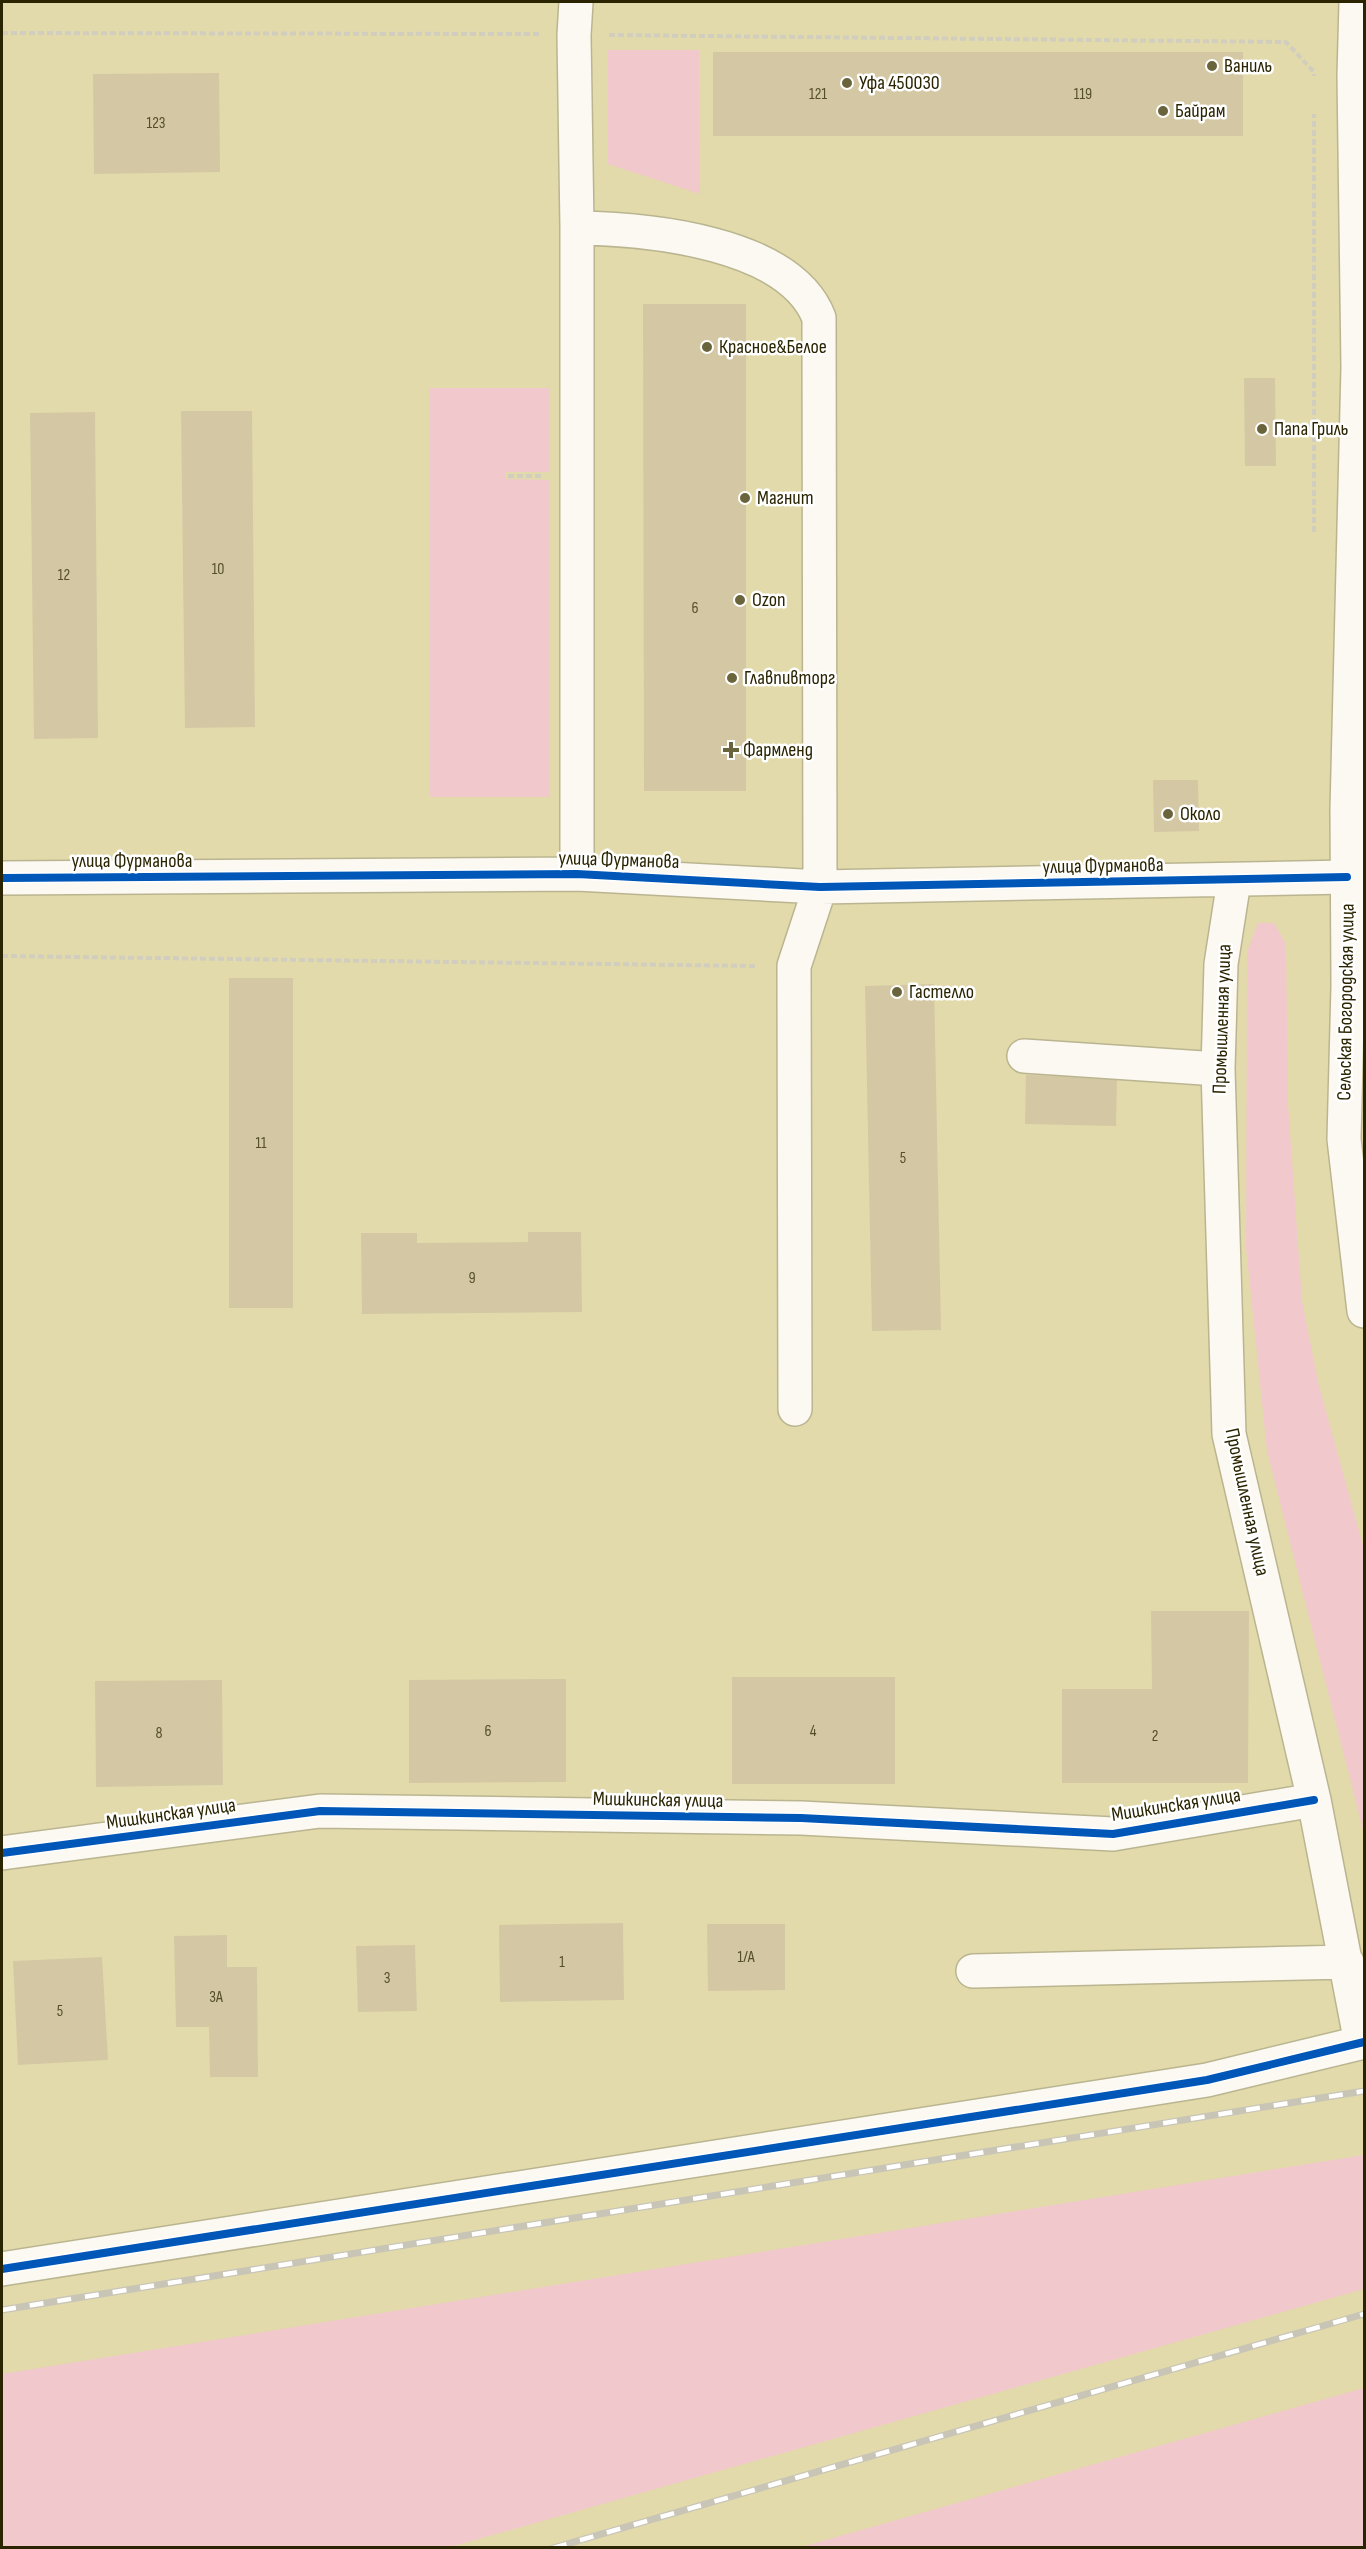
<svg xmlns="http://www.w3.org/2000/svg" width="1366" height="2549" viewBox="0 0 1366 2549" font-family="'Sofia Sans Condensed',sans-serif">
	<style>
		.green { fill: #f1c8cb }
		.building { fill: #d4c8a4 }
		.lines { fill: none; stroke-linecap: round; stroke-linejoin: round }
		.minor-casing { stroke: #bab590; stroke-width: 36 }
		.major-casing { stroke: #bab590; stroke-width: 36 }
		.path { stroke: #d1cebf; stroke-width: 4; stroke-dasharray: 6 3; stroke-linecap: butt }
		.minor { stroke: #fbf9f2; stroke-width: 33 }
		.major { stroke: #fbf9f2; stroke-width: 33 }
		.rail-casing { stroke: #c8c5b7; stroke-width: 7 }
		.rail { stroke: #fff; stroke-width: 4.5; stroke-dasharray: 14; stroke-linecap: butt }
		.cycleway-casing { stroke: #fff; stroke-width: 11 }
		.cycleway { stroke: #0057b8; stroke-width: 8 }
		.poi-dot { fill: #6a643c; stroke: #fff; stroke-width: 2 }
		.labels { text-anchor: middle; dominant-baseline: central; stroke-width: 5; stroke-linejoin: round; paint-order: stroke }
		.number-label { font-size: 16px; fill: #554e2a }
		.poi-label { font-size: 20px; fill: #2a2400; stroke: #fff; text-anchor: start }
		.street-label { font-size: 20px; fill: #2a2400; stroke: #fff }
	</style>
	<rect width="100%" height="100%" fill="#e2daab"/>
	<path class="green" d="M608 50H699L700 194 608 164Z
		M429 388H550V472H506V479L550 480V797H430Z
		M1258 923H1274L1286 944 1288 1103 1302 1301 1319 1386 1364 1549V1834L1267 1451 1246 1247 1247 952Z
		M1364 2155V2289L450 2547H2V2374Z
		M1364 2388V2547H801Z"/>
	<path class="building" d="M713 52H1243V136H713Z
		M219 73 220 172 94 174 93 74Z
		M643 304H746V791H644Z
		M1244 378H1275L1276 466H1245Z
		M181 411H252L255 727 185 728Z
		M95 412 98 738 34 739 30 413Z
		M1153 780H1198L1199 831 1154 832Z
		M229 978H293V1308H229Z
		M934 984 941 1330 872 1331 865 986Z
		M1026 1075 1117 1077 1116 1126 1025 1124Z
		M528 1232H581L582 1312 362 1314 361 1233H417V1243L528 1242Z
		M1151 1611H1249L1248 1783H1062V1689H1152Z
		M732 1677H895V1784H732Z
		M566 1679V1782L409 1783V1680Z
		M222 1680 223 1785 96 1787 95 1681Z
		M623 1923 624 2000 500 2002 499 1925Z
		M707 1924H785V1990L708 1991Z
		M227 1935V1967H257L258 2077H210L209 2027H176L174 1936Z
		M415 1945 417 2011 358 2012 356 1946Z
		M102 1957 108 2060 18 2065 13 1961Z"/>
	<g class="lines">
		<defs>
			<path id="minor" d="M576 2 574 35 577 228V874
				M577 228C648 229 790 242 819 318L820 887 794 966 795 1409
				M2 878 577 874 820 887 1347 877
				M1234 881 1221 964 1218 1069 1229 1434 1314 1800 1361 2043
				M1024 1056 1218 1069
				M2 1853 320 1811 801 1818 1113 1834 1314 1800
				M973 1971 1347 1962
				M2 2269 1207 2080 1364 2042"/>
			<path id="major" d="M1356 2 1354 76 1358 367 1347 810 1348 986 1344 1139 1364 1311"/>
		</defs>
		<use href="#minor" class="minor-casing"/>
		<use href="#major" class="major-casing"/>
		<path class="path" d="M2 33 539 34
			M609 35 1286 42 1314 72V76
			M508 476H541
			M1314 532V114
			M2 956 757 966"/>
		<use href="#minor" class="minor"/>
		<use href="#major" class="major"/>
		<defs>
			<path id="rail" d="M2 2310 1364 2091
				M553 2548 1364 2314"/>
		</defs>
		<use href="#rail" class="rail-casing"/>
		<use href="#rail" class="rail"/>
		<defs>
			<path id="cycleway" d="M2 878 577 874 820 887 1347 877
				M2 1853 320 1811 801 1818 1113 1834 1314 1800
				M2 2269 1207 2080 1364 2042"/>
		</defs>
		<use href="#cycleway" class="cycleway-casing"/>
		<use href="#cycleway" class="cycleway"/>
	</g>
	<g class="poi-dot">
		<circle cx="1212" cy="66" r="6"/>
		<circle cx="847" cy="83" r="6"/>
		<circle cx="1163" cy="111" r="6"/>
		<circle cx="707" cy="347" r="6"/>
		<circle cx="1262" cy="429" r="6"/>
		<circle cx="745" cy="498" r="6"/>
		<circle cx="740" cy="600" r="6"/>
		<circle cx="732" cy="678" r="6"/>
		<path d="M728 741h6v6h6v6h-6v6h-6v-6h-6v-6h6z"/>
		<circle cx="1168" cy="814" r="6"/>
		<circle cx="897" cy="992" r="6"/>
	</g>
	<g class="labels">
		<g class="number-label">
			<text x="818" y="94">121</text>
			<text x="1083" y="94">119</text>
			<text x="156" y="123">123</text>
			<text x="218" y="569">10</text>
			<text x="64" y="575">12</text>
			<text x="695" y="608">6</text>
			<text x="261" y="1143">11</text>
			<text x="903" y="1158">5</text>
			<text x="472" y="1278">9</text>
			<text x="488" y="1731">6</text>
			<text x="813" y="1731">4</text>
			<text x="159" y="1733">8</text>
			<text x="1155" y="1736">2</text>
			<text x="746" y="1957">1/А</text>
			<text x="562" y="1962">1</text>
			<text x="387" y="1978">3</text>
			<text x="216" y="1997">3А</text>
			<text x="60" y="2011">5</text>
		</g>
		<g class="poi-label">
			<text x="1224" y="66">Ваниль</text>
			<text x="859" y="83">Уфа 450030</text>
			<text x="1175" y="111">Байрам</text>
			<text x="719" y="347">Красное&amp;Белое</text>
			<text x="1274" y="429">Папа Гриль</text>
			<text x="757" y="498">Магнит</text>
			<text x="752" y="600">Ozon</text>
			<text x="744" y="678">Главпивторг</text>
			<text x="743" y="750">Фармленд</text>
			<text x="1180" y="814">Около</text>
			<text x="909" y="992">Гастелло</text>
		</g>
		<g class="street-label">
			<text transform="translate(619 860) rotate(2)">улица Фурманова</text>
			<text x="132" y="861">улица Фурманова</text>
			<text transform="translate(1103 866) rotate(-1)">улица Фурманова</text>
			<text transform="translate(1346 1002) rotate(-89)">Сельская Богородская улица</text>
			<text transform="translate(1222 1019) rotate(-88)">Промышленная улица</text>
			<text transform="translate(1247 1502) rotate(78)">Промышленная улица</text>
			<text transform="translate(658 1800) rotate(1)">Мишкинская улица</text>
			<text transform="translate(1176 1805) rotate(-9)">Мишкинская улица</text>
			<text transform="translate(171 1814) rotate(-8)">Мишкинская улица</text>
		</g>
	</g>
	<rect width="1366" height="2549" fill="none" stroke="#2a2400" stroke-width="6"/>
</svg>
